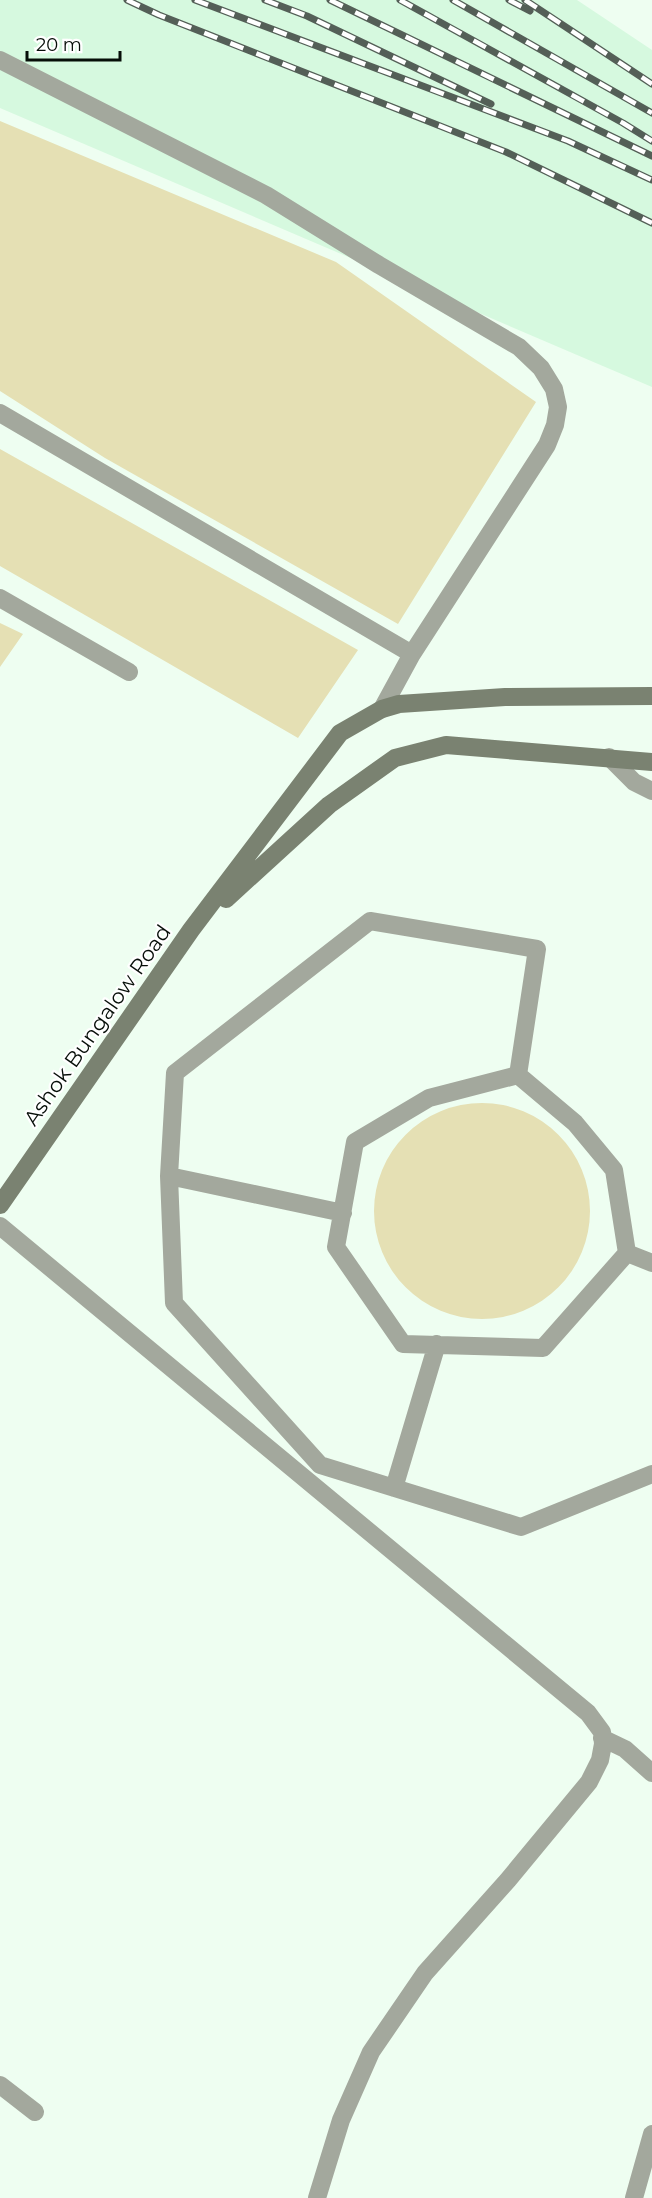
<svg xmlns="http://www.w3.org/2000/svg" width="652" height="2198" viewBox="0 0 652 2198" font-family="Montserrat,sans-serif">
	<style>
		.built { fill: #d6f9df }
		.green { fill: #e5e0b4 }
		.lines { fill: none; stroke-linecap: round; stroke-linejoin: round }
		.street { stroke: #a3a89d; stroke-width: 18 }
		.secondary { stroke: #7a8271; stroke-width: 18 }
		.rail-casing { stroke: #545f57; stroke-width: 7 }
		.rail { stroke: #fff; stroke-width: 4.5; stroke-dasharray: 14; stroke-linecap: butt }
		.labels { text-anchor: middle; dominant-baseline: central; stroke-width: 4.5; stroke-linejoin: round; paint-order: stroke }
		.street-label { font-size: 21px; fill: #060e08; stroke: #fff }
	</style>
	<rect width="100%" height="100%" fill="#eefef1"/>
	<path class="built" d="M0 0H577L652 50V387L0 108Z"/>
	<path class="green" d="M0 121 336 262 536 402 398 624 105 458 0 391Z
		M0 449 358 650 298 738 0 566Z
		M0 623 23 634 0 667Z
		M374 1211a108 108 0 1 1 216 0a108 108 0 1 1-216 0Z"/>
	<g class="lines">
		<path class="street" d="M0 60 266 195 379 265 519 347 541 368 554 389 558 407 555 425 547 445 412 654 382 709
			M0 413 412 654
			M0 598 129 672
			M609 757 634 782 652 791
			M518 1075 537 949 370 921 175 1073 169 1176 174 1303 320 1465 521 1527 652 1474
			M518 1075 575 1123 614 1170 627 1253 543 1348 403 1344 336 1247 355 1142 429 1098Z
			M169 1176 343 1213
			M0 1226 588 1713 602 1732 603 1744 600 1760 589 1782 508 1880 425 1973 371 2052 341 2120 317 2198
			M627 1253 652 1263
			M394 1488 437 1344
			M602 1738 625 1749 652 1773
			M0 2085 35 2112
			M634 2198 652 2134"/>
		<path class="secondary" d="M226 899 329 805 395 758 446 745 652 762
			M0 1205 191 930 340 733 382 709 399 704 505 697 652 696"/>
		<defs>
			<path id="rail" d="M127 0 159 15 506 152 652 223
				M195 0 568 141 652 180
				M265 0 307 16 491 104
				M330 0 652 156
				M400 0 623 123 652 141
				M453 0 652 113
				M509 0 530 11
				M525 0 652 84"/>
		</defs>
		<use href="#rail" class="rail-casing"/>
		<use href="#rail" class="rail"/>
	</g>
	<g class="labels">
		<g class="street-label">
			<text transform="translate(97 1025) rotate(-55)">Ashok Bungalow Road</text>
		</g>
	</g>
	<path d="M27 51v9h93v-9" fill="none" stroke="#060e08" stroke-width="3"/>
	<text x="36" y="51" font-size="18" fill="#060e08" stroke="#ffffff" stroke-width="4.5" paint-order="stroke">20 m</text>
</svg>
